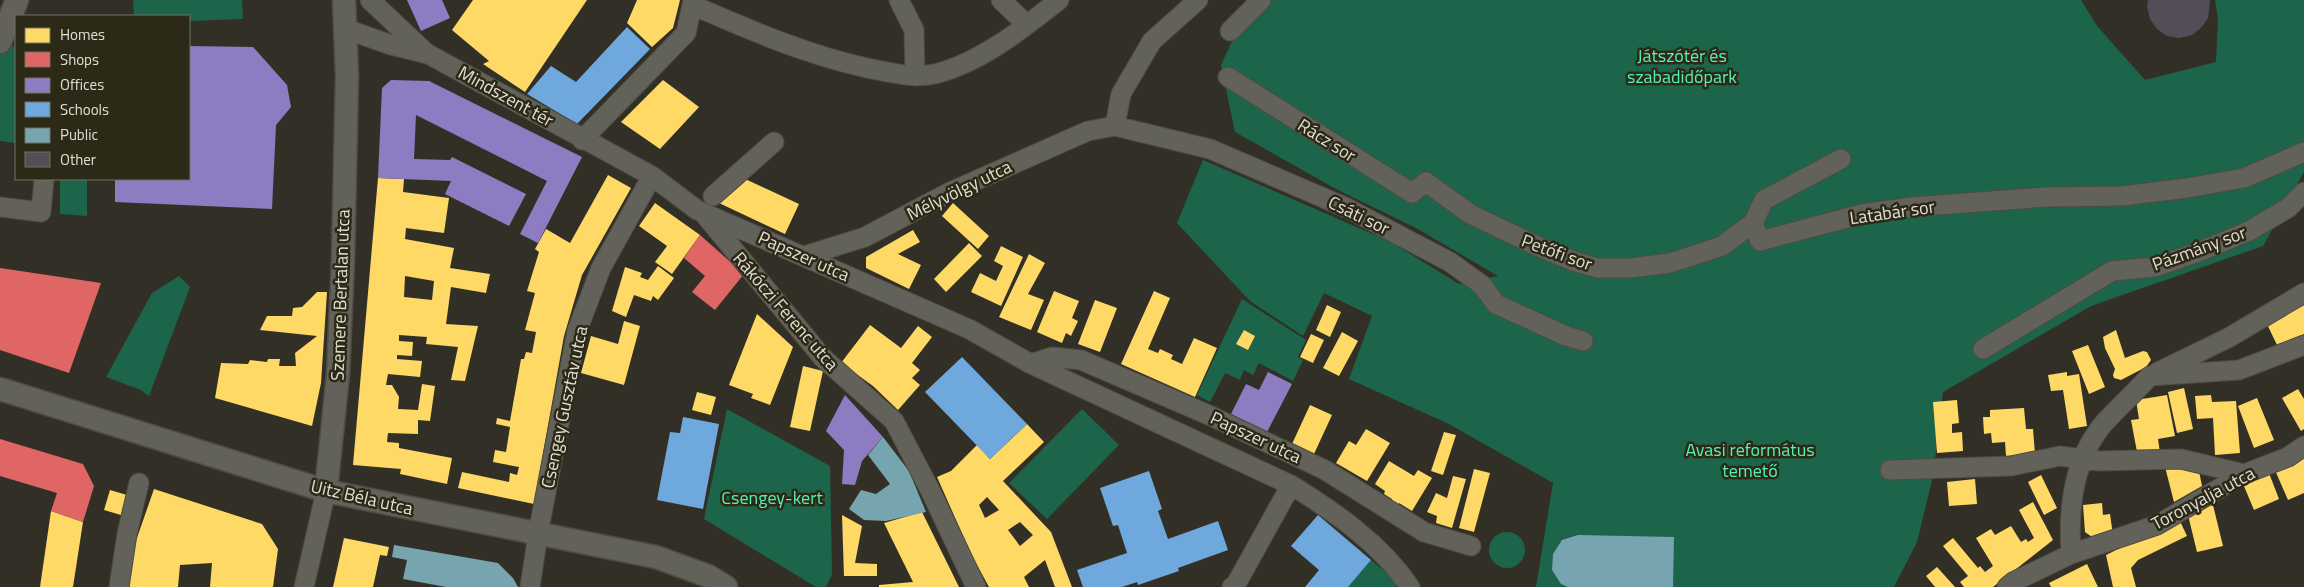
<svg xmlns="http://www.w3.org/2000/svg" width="2304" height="587" viewBox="0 0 2304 587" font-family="'Titillium Web',sans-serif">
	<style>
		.green { fill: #1c654a }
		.homes { fill: #ffd966; fill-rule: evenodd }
		.shops { fill: #e06666 }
		.offices { fill: #8e7cc3 }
		.schools { fill: #6fa8dc }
		.public { fill: #76a5af }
		.building { fill: #544d58 }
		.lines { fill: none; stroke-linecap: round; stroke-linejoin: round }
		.minor-casing { stroke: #4e4c43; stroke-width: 21 }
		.tertiary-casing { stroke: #4e4c43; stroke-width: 25 }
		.minor { stroke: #62615a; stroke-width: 19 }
		.tertiary { stroke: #62615a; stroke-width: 22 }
		.labels { text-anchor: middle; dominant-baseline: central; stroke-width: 5; stroke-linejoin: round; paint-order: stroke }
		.park-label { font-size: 18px; fill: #53f2b8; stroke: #2d2917 }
		.street-label { font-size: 18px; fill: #e1dfd3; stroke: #2d2917 }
	</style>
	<rect width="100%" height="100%" fill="#323026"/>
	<path class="green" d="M133 0H242L243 19 189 21V16H134Z
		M1273 0H2081L2097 26 2145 80 2216 62 2218 19 2215 0H2304V172L2263 246 2091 306 1943 392 1933 476 1917 542 1894 587H1536L1553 483 1449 424 1349 379 1372 316 1324 293 1303 336 1250 301 1177 223 1203 160 1391 242 1459 284 1498 276 1416 228 1338 190 1235 132 1221 65 1246 11Z
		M16 46V143L0 141V54L2 48Z
		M60 179H87V216L60 214Z
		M179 276 190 287 149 396 141 390 106 377 152 293Z
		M1242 299 1306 340 1298 357 1303 360 1293 381 1259 363 1253 375 1244 370 1240 380 1225 373 1210 402 1197 395Z
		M727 409 830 466 832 574 826 587H816L704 519Z
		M1082 409 1119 445 1047 519 1009 483Z
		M1489 550a18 18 0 1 1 36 0a18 18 0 1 1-36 0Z
		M1371 560 1399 584 1395 587H1348Z"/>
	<path class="homes" d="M473 0H587L525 92 483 64 489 61 452 30Z
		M637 0H680L673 28 652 47 627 23Z
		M663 80 699 107 660 149 621 122Z
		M608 175 631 188 582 275 564 336 534 504 458 488 462 472 509 482 510 473 517 475 519 467 493 462 495 450 506 452 510 427 496 424 497 418 510 421 521 359H524L526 352 532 353 536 332 525 330 535 293 527 291 539 252 535 249 546 229 570 243Z
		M378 178 404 179 403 192 449 198 444 233 406 228 405 239 454 248 450 268 490 274 486 293 451 287 446 324 478 326 465 381 451 380 458 347 426 344 427 337 399 335V341L413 342 412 356 397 355V359L422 361 420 377 388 374 386 385H392L399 397 398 409 418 410 422 384 435 386 430 421 418 420V434L388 433 387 442 399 443V448L452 458 447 484 400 474 401 469 353 465ZM405 276 434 281 432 300 404 297Z
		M743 178 799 204 785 234 719 203Z
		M655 203 700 235 672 274 655 262 667 246 639 226Z
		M953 203 989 236 978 249 942 216Z
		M913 230 920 242 898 254 921 265 909 289 866 268V257Z
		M969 243 982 256 946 292 934 279Z
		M1001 246 1023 257 1001 306 971 292 980 273 996 281 1003 266 994 261Z
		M1029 254 1045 263 1028 294 1044 300 1031 330 999 317Z
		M658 266 674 278 658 300 653 296 651 301 634 295 626 317 612 311 625 267 642 273 640 277 648 280Z
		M1054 291 1079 301 1072 318 1078 321 1071 336 1066 333 1062 343 1037 332Z
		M1154 291 1170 298 1148 349 1158 353 1160 349 1173 355 1171 359 1182 364 1194 338 1217 348 1195 397 1121 364Z
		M317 292H327L321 383 312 426 215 398 221 363 248 364 250 360 267 362 268 359H280L279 366H296L295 353 317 336 260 330 267 316H292L293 308 302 307Z
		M2304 299V334L2278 347 2264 318Z
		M1095 300 1117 308 1100 352 1078 344Z
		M1327 305 1341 312 1330 337 1316 330Z
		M757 314 793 347 770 405 751 398 753 394 729 385Z
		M624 321 640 326 624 385 581 373 591 336 618 344Z
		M870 325 901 348 918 326 932 337 912 363 920 370 912 378 920 385 898 410 873 386 841 363Z
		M1244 330 1255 336 1248 350 1236 344Z
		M2116 330 2125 358 2143 351 2147 352 2151 360 2146 367 2121 380 2114 378 2113 375 2115 369 2105 348 2103 337Z
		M1342 332 1358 341 1339 376 1323 368Z
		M1311 334 1324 340 1313 363 1300 357Z
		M2088 345 2105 387 2089 394 2072 351Z
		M803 366 823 371 810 431 790 427Z
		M2067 372V376L2079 374 2087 426 2069 429 2063 390 2051 391 2048 375Z
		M2184 388 2193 429 2177 433 2168 392Z
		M2298 389 2304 399V429L2301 431 2282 398Z
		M697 392 716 397 711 415 692 410Z
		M2167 395 2175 436 2158 439 2160 453 2138 457 2131 420 2139 419 2136 400Z
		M2211 395 2212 402 2236 401 2240 453 2215 455 2213 418 2197 419 2195 396Z
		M2257 398 2274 440 2254 448 2238 406Z
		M1957 400 1959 423 1952 424V433L1962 432 1963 451 1937 453 1933 402Z
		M1310 405 1332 415 1314 454 1292 444Z
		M2024 408 2026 429H2033L2035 454 2006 456 2005 442 1992 443 1991 433 1984 434 1983 417H1990V410Z
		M1027 424 1044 442 1003 481 1051 532 1072 587H1055L1045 560 1024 577 1029 587H989L972 556 937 477 951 471 977 445 990 459ZM987 497 999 510 985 518 979 505ZM1020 522 1033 535 1020 546 1008 530Z
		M1366 429 1390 443 1367 481 1336 463 1349 441 1356 445Z
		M1444 432 1456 435 1443 475 1431 471Z
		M2304 455V493L2288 500 2274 468Z
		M1389 461 1414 476 1418 470 1432 478 1412 511 1399 503 1398 506 1391 501 1392 499 1384 494 1385 491 1375 484Z
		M2164 463 2198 466 2202 486 2174 502Z
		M2267 468 2279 499 2254 510 2241 479Z
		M1474 469 1490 473 1474 532 1459 528Z
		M2041 475 2057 508 2044 515 2028 482Z
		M1453 476 1466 479 1452 528 1436 523 1437 516 1427 512 1436 493 1447 498Z
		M1975 479 1977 504 1949 506 1947 482Z
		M154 489 262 524 278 549 273 587H210L212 563 180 565 178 587H128L131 555Z
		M110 490 127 495 121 515 104 510Z
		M2033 502 2053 540 1993 587H1964L1960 582 1968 576 1943 546 1953 538 1978 568 1980 566 1985 572 1993 566 1976 538 1991 529 1995 535 2011 526 2021 542 2026 539 2028 542 2034 538 2019 510Z
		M2102 503 2103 515 2110 514 2113 535 2092 537 2085 532 2083 505Z
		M2213 505 2223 546 2197 552 2187 511Z
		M51 511 83 522 73 587H40Z
		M922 512 959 587H879V585L913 582 884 523Z
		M842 515 862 526 855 563 877 564V576H844Z
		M2179 519 2187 536 2138 560 2131 568 2136 587H2113L2106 555Z
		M344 538 389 547 387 556 380 555 373 587H333Z
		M2087 564 2098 587H2051L2049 583Z
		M1937 567 1955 587H1935L1926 576Z"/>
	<path class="shops" d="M700 235 744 274 715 310 692 292 705 276 684 258Z
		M0 268 101 283 69 373 0 350Z
		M0 439 83 464 94 486 83 522 51 511 57 493 0 476Z"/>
	<path class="offices" d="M407 0H442L450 18 421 31Z
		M189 46 253 47 287 85 291 107 276 125 272 209 115 202V179H189Z
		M391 80 429 81 582 157 538 243 520 234 547 181 416 115 414 159 450 160 452 157 526 194 509 226 445 194 451 181 378 178 382 88Z
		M1268 372 1292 384 1267 432 1231 414 1246 384 1259 390Z
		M845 395 883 437 862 461 855 485 842 484 844 450 826 431Z"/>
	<path class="schools" d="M627 27 650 49 577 124 527 94 551 66 576 82Z
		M962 357 1027 424 990 459 925 392Z
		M683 417 719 424 703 509 657 500 670 432 680 433Z
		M1149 471 1162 509 1158 511 1168 539 1218 521 1228 550 1178 568 1179 571 1138 585 1137 582 1122 587H1083L1077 570 1127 553 1118 525 1113 526 1100 488Z
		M1318 515 1371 560 1348 587H1305L1319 570 1291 546Z"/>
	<path class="public" d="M883 437 909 471 926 512 886 521 864 520 849 509 861 490 876 494 890 484 868 455Z
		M1578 535 1674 537 1673 587H1568L1561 584 1552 570 1553 554 1562 540Z
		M394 545 498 563 513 578 518 587H446L403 579 407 560 392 557Z"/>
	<path class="building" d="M2148 0H2210L2208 18 2201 28 2192 35 2179 38 2167 36 2157 29 2150 19 2147 6Z"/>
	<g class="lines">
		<defs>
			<path id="minor" d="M370 0 425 52
				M899 0 914 30 915 76
				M1001 0 1027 25
				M346 29 391 45 428 54 652 176 697 210 969 329 1031 364 1291 485C1335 512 1381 544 1410 587
				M1230 31 1261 0
				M1228 77 1412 193 1426 182 1470 214 1537 246 1573 261 1597 268H1630L1670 263 1722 246 1753 223 1764 200 1841 159
				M1115 126 1121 94 1152 41 1198 0
				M582 140 686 33 692 5C750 30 804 54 867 68 891 73 918 80 942 72 985 59 1025 27 1059 0
				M713 196 774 142
				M0 207 41 212 44 179
				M705 215 823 358 894 421 930 490 976 587
				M1753 223 1760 241 1862 214 1911 207 2046 197 2122 196 2187 188 2244 178 2304 152
				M804 256 865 237 950 192 1088 131 1115 126 1210 149 1347 208 1450 262 1482 285 1496 304 1566 336 1583 341
				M1983 349 2112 271 2155 267 2201 251 2249 231 2288 208 2304 192
				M1031 364 1052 357 1081 360 1211 416 1325 470 1424 532 1471 546
				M2158 372 2228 338 2304 293
				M1890 470 2011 466 2060 456 2099 461 2181 459 2244 474
				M2071 554C2068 508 2073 460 2104 423 2119 407 2135 392 2150 376L2239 370 2304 345
				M119 587 127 534 139 483
				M304 587 326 491
				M530 587 538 534 577 331 601 268 652 176
				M1232 587 1235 586 1291 485
				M2007 587 2013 582 2071 554 2157 525 2244 474 2288 457 2304 446"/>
			<path id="tertiary" d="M0 42 17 0
				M0 389 326 491 656 557 708 576 726 587
				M326 491 338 374 343 261 347 76 344 0"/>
		</defs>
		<use href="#minor" class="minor-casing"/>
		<use href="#tertiary" class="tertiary-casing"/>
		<use href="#minor" class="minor"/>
		<use href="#tertiary" class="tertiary"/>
	</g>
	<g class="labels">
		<g class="park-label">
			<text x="1682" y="55">Játszótér és<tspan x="1682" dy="21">szabadidőpark</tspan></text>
			<text x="1750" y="449">Avasi református<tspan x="1750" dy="21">temető</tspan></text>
			<text x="772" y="497">Csengey-kert</text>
		</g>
		<g class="street-label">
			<text transform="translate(506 96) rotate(29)">Mindszent tér</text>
			<text transform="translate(1327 140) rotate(32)">Rácz sor</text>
			<text transform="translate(959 190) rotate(-26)">Mélyvölgy utca</text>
			<text transform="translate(1892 212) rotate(-8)">Latabár sor</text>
			<text transform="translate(1359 215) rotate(26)">Csáti sor</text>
			<text transform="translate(2199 248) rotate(-20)">Pázmány sor</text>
			<text transform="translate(1557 252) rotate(20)">Petőfi sor</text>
			<text transform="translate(804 256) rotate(24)">Papszer utca</text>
			<text transform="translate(340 295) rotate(-88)">Szemere Bertalan utca</text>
			<text transform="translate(786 311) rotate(49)">Rákóczi Ferenc utca</text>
			<text transform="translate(564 407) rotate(-78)">Csengey Gusztáv utca</text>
			<text transform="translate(1256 437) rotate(25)">Papszer utca</text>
			<text transform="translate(362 497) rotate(13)">Uitz Béla utca</text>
			<text transform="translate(2203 498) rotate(-28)">Toronyalja utca</text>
		</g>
	</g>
	<rect x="15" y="15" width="175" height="165" fill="#2d2917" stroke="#757262"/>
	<rect x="25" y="28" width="25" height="15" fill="#ffd966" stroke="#757262"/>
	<text x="60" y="40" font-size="15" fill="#e1dfd3">Homes</text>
	<rect x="25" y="52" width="25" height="15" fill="#e06666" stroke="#757262"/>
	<text x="60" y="65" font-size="15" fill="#e1dfd3">Shops</text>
	<rect x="25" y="78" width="25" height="15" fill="#8e7cc3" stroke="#757262"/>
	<text x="60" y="90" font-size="15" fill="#e1dfd3">Offices</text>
	<rect x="25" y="102" width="25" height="15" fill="#6fa8dc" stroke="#757262"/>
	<text x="60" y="115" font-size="15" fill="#e1dfd3">Schools</text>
	<rect x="25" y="128" width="25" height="15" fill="#76a5af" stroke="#757262"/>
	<text x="60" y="140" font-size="15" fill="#e1dfd3">Public</text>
	<rect x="25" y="152" width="25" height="15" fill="#544d58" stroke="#757262"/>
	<text x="60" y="165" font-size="15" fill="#e1dfd3">Other</text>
</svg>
